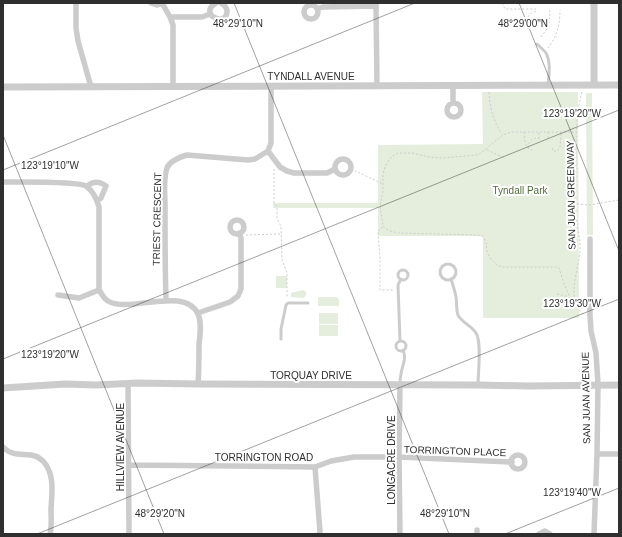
<svg xmlns="http://www.w3.org/2000/svg" width="622" height="537" viewBox="0 0 622 537" font-family="Arial,sans-serif">
	<style>
		.green { fill: #e5eddc }
		.lines { fill: none; stroke-linecap: round; stroke-linejoin: round }
		.path { stroke: #ccc; stroke-width: 1; stroke-dasharray: 2 2; stroke-linecap: butt }
		.service { stroke: #ccc; stroke-width: 3 }
		.minor { stroke: #ccc; stroke-width: 5.5 }
		.tertiary { stroke: #ccc; stroke-width: 7 }
		.ticks { fill: none; stroke: #2f2f2f; stroke-width: 1; stroke-opacity: 0.45 }
		.labels { text-anchor: middle; dominant-baseline: central; stroke-width: 4; stroke-linejoin: round; paint-order: stroke }
		.street-label { font-size: 10px; fill: #2f2f2f; stroke: #fff }
		.park-label { font-size: 10px; fill: #516d3a; stroke: #fff }
		.ticks-label { font-size: 10px; text-anchor: middle; fill: #2f2f2f; stroke: #fff; stroke-width: 4; stroke-linejoin: round; paint-order: stroke }
	</style>
	<rect width="100%" height="100%" fill="#fff"/>
	<path class="green" d="M482 92H578L579 318H483V236H378V208H273V203H378V145L483 144Z
		M586 93H592L593 235H587Z
		M276 276H287V288H276Z
		M303 290 306 292V295L304 298 291 297V293Z
		M318 297H337L339 300V306H318Z
		M319 313H338V324H319Z
		M319 325H338V336H319Z"/>
	<g class="lines">
		<path class="path" d="M305 3 307 7
			M502 3 505 9H535L538 10
			M526 26 523 23 531 13 537 11
			M541 37 549 26 550 10
			M548 48C557 37 560 24 560 10
			M489 92C490 108 493 121 502 134
			M582 92C575 117 576 145 576 171 576 186 575 201 576 216 577 226 580 236 580 247 580 263 573 279 574 295 575 302 578 312 585 315
			M524 132C524 138 525 145 529 149L532 150
			M548 132V140
			M539 139V133
			M528 148C529 140 532 138 539 138
			M552 148 553 151H557L560 148 561 132
			M487 150 505 158
			M566 162H576
			M274 169V202L277 208V219L281 226 282 260 287 273V298
			M351 169 383 184
			M577 204 589 205 619 200
			M383 227 378 231 380 259V290H394
			M246 235 281 234
			M557 294 566 296 574 301
			M571 299 564 284 559 268 557 267H502C495 265 489 258 487 251 486 245 487 241 482 236L476 235 399 233C394 232 387 231 383 226L380 206 383 190V174L385 167 391 157 398 153H412L429 157 441 158 478 155 486 149 503 135 511 132H576"/>
		<path class="service" d="M537 44C540 47 544 50 546 53 551 62 549 75 548 85
			M440 272a8 8 0 1 1 16 0a8 8 0 1 1-16 0Z
			M398 275a5 5 0 1 1 10 0a5 5 0 1 1-10 0Z
			M451 279C453 285 455 291 456 297 457 303 456 310 458 315 461 322 472 326 476 333 482 342 478 373 478 385
			M281 339V329L286 305 288 303H308
			M396 346a5 5 0 1 1 10 0a5 5 0 1 1-10 0Z
			M400 341 398 285 401 279
			M400 385C400 382 400 378 401 374 402 366 407 359 403 350"/>
		<path class="minor" d="M76 3V28L78 41 91 87
			M151 3 157 5 161 3
			M162 3 170 17 173 25V86
			M216 3C197 14 228 29 227 10 226 6 224 5 221 3
			M376 3 377 86
			M304 12a7 7 0 1 1 14 0a7 7 0 1 1-14 0Z
			M317 9 323 7 376 6
			M170 17H202L210 14
			M453 85V102
			M447 110a7 7 0 1 1 14 0a7 7 0 1 1-14 0Z
			M268 151 280 167 287 171 294 173H327L335 169
			M335 167a8 8 0 1 1 16 0a8 8 0 1 1-16 0Z
			M3 182C17 182 78 181 86 186 93 191 97 200 99 207V290C102 294 104 299 108 301 129 314 185 285 198 314 202 323 200 335 199 344 199 358 199 371 198 384
			M87 186C94 181 99 181 106 186L101 198 97 201
			M230 227a7 7 0 1 1 14 0a7 7 0 1 1-14 0Z
			M590 239V316L591 331 596 353 598 384 597 454 594 534
			M58 295 79 298 99 290
			M166 300C165 269 165 237 165 205 165 193 163 180 167 168 170 161 180 157 187 155L248 160 255 159 268 151 271 143V86
			M198 313 230 302 238 296 241 289V238L239 233
			M128 383 129 534
			M3 447C12 457 24 453 35 456 39 457 40 459 43 461 55 474 52 493 51 509 51 517 52 526 50 534
			M597 454H619
			M511 462a7 7 0 1 1 14 0a7 7 0 1 1-14 0Z
			M129 465 315 467 331 461 354 457H399L512 462
			M315 467 320 532 319 534
			M400 534 399 457 400 385
			M477 534V530
			M539 534 545 531 550 534"/>
		<path class="tertiary" d="M594 3V84
			M3 87 619 85
			M3 388 65 384 96 385 138 383 198 384 478 385 529 386 619 385"/>
	</g>
	<path class="ticks" d="M234 3 449 534M519 3 619 251M3 135 164 534M3 170 415 3M3 359 619 110M37 534 619 299M505 534 619 488"/>
	<g class="labels">
		<g class="street-label">
			<text x="311" y="76">TYNDALL AVENUE</text>
			<text transform="translate(571 195) rotate(-91)">SAN JUAN GREENWAY</text>
			<text transform="translate(157 219) rotate(-89)">TRIEST CRESCENT</text>
			<text x="311" y="375">TORQUAY DRIVE</text>
			<text transform="translate(586 398) rotate(-91)">SAN JUAN AVENUE</text>
			<text transform="translate(120 447) rotate(-90)">HILLVIEW AVENUE</text>
			<text transform="translate(455 451) rotate(2)">TORRINGTON PLACE</text>
			<text x="264" y="457">TORRINGTON ROAD</text>
			<text transform="translate(391 460) rotate(-90)">LONGACRE DRIVE</text>
		</g>
		<g class="park-label">
			<text x="520" y="190">Tyndall Park</text>
		</g>
	</g>
	<g class="ticks-label">
		<text x="523" y="27">48°29'00"N</text>
		<text x="238" y="27">48°29'10"N</text>
		<text x="572" y="117">123°19'20"W</text>
		<text x="50" y="169">123°19'10"W</text>
		<text x="572" y="307">123°19'30"W</text>
		<text x="50" y="358">123°19'20"W</text>
		<text x="572" y="496">123°19'40"W</text>
		<text x="160" y="517">48°29'20"N</text>
		<text x="445" y="517">48°29'10"N</text>
	</g>
	<rect width="622" height="537" fill="none" stroke="#2f2f2f" stroke-width="8"/>
</svg>
